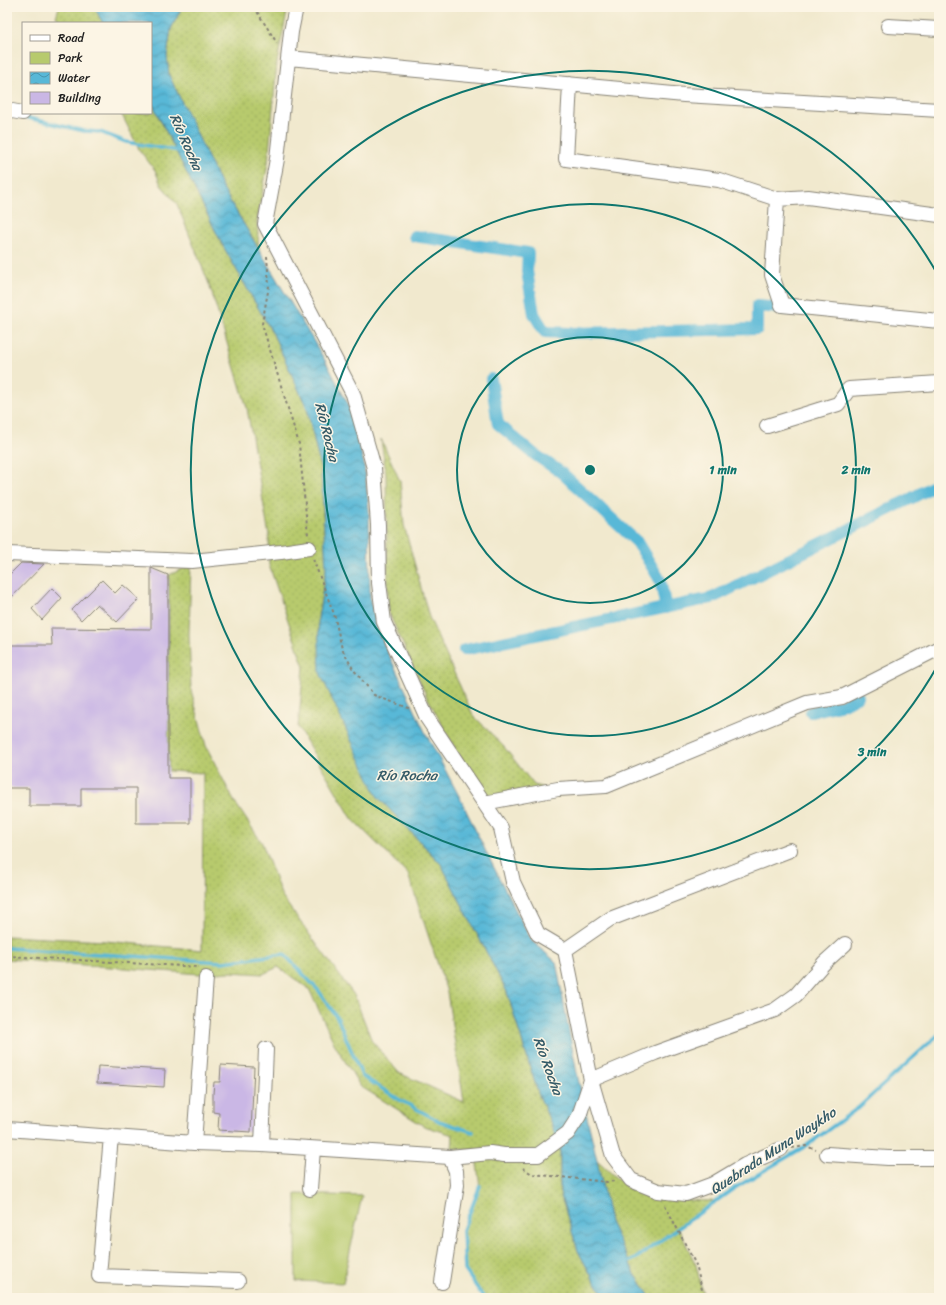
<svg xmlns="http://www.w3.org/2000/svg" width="946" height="1305" viewBox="0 0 946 1305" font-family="Sriracha,sans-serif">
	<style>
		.grass { fill: url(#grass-dots); stroke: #6a7344 }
		.park { fill: #b7ca6d; stroke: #6a7344 }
		.water { fill: url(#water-waves); stroke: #3a6a7a }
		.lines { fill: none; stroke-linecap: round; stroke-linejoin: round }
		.stream { stroke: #58b8d7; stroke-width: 3.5 }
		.canal { stroke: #58b8d7; stroke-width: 12 }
		.building { fill: #cab7e5 }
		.minor-casing { stroke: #868275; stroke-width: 16 }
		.path { stroke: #868275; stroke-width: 2; stroke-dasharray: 3 3; stroke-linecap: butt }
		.minor { stroke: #fff; stroke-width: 14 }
		.ring { fill: none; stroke: #0f766e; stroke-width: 2 }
		.labels { text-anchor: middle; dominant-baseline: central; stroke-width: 3; stroke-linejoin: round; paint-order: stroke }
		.water-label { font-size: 14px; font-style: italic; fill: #345a67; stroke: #fcf5e5 }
		.centre { fill: #0f766e; stroke: #fcf5e5; stroke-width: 2 }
		.ring-label { font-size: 12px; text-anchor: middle; font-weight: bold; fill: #0f766e; stroke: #fcf5e5; stroke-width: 3; stroke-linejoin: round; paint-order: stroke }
	</style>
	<defs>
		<pattern id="grass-dots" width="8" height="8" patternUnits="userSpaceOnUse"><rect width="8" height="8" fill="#b7ca6d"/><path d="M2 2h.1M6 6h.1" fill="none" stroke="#9dad5e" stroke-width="1.8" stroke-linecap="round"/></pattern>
		<pattern id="water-waves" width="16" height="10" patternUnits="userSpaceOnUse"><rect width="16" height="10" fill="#58b8d7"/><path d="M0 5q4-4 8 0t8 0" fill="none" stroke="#4895ae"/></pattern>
	</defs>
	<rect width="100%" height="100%" fill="#fcf5e5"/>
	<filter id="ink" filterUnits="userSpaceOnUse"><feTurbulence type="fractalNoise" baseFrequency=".025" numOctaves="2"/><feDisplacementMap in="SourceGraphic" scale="8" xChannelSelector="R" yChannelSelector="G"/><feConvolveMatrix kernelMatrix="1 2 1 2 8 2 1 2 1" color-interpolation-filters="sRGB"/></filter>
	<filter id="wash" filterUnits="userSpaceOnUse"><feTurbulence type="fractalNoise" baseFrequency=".012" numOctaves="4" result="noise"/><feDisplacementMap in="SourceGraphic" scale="16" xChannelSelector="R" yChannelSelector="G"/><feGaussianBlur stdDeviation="0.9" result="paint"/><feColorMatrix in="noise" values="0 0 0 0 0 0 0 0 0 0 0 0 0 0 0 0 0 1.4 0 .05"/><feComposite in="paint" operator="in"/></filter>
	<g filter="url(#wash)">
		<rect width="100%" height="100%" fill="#f1e9ce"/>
		<path class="grass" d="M59 7H94L103 23H63L56 17Z
			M182 7H288L277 62 268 163 257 221 259 249 223 189 169 75 167 56 171 29Z
			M151 101 223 246 273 334 307 408 321 471 323 509 326 570 318 618 377 796 441 864 507 992 538 1093 552 1126 560 1150V1193L578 1251 592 1277 606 1298H484L465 1270 463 1230 480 1186 475 1150 452 1149 453 1135 424 1126 360 1086 334 1043 309 989 278 967 263 974 230 972 200 974 7 959V936L105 941 202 950 203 773 168 771 169 575 191 565 189 634 191 690 206 746 234 801 262 843 282 897 354 995 372 1041 399 1073 464 1102 447 992 408 874 353 820 298 727 304 667 269 565V536L247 408 209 284 177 204 161 185 155 170 140 151 121 113H151Z
			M381 439 400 481 404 525 429 617 473 715 504 747 534 785 544 788 489 799 456 750 427 697 388 611 386 474Z
			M597 1160 627 1188 652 1199 716 1201 679 1229 696 1265 704 1298H651L635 1274 610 1222Z"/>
		<path class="park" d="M296 1194 362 1196 343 1283 296 1281Z"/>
		<path class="water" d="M94 7H182L171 29 167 56 169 75 223 189 326 362 348 404 364 464 369 510 370 600 378 631 424 730 460 798 487 854 531 940 556 962 577 1074 597 1160 610 1222 635 1274 651 1298H606L592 1277 578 1251 560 1193V1150L552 1126 538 1093 507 992 441 864 377 796 320 673 318 618 326 570 323 509 321 471 307 408 273 334 223 246 151 101V23H103Z"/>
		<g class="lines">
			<path class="stream" d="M24 117 84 131 100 132 126 142 179 151
				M7 948 223 962 284 954 319 991 338 1019 362 1076 400 1100 439 1121 473 1132
				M480 1186 463 1230 465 1270 484 1298
				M625 1264 635 1259 733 1189 806 1146 858 1108 939 1034"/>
			<path class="canal" d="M414 236 528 253 527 271 534 314 545 332 569 333 757 329V306L791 309
				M491 379 498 424 534 454 562 473 637 542 660 580 666 608
				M464 650 712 598 912 498 939 483
				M811 712 843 704 858 696"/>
		</g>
		<g id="blocks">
			<path class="building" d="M21 563 44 564 7 602V577Z
				M151 568 168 575V778H190V823H136V788H81V806H29V788H7V645H52L51 628 151 629Z
				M102 580 115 593 123 585 139 599 117 622 97 604 81 620 72 610Z
				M52 588 62 598 42 620 32 609Z
				M221 1065 254 1067 251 1132 218 1130 219 1113 213 1112V1094L214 1082H220Z
				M98 1066 165 1070 164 1087 97 1083Z"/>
		</g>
	</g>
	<g filter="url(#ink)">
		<use href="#blocks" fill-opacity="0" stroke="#868275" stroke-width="1"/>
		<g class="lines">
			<defs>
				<path id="minor" d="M296 7 291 32 277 159 265 224 353 394 374 468 378 525 379 583 384 622 427 718 501 828 513 882 538 934 565 950 591 1080 613 1156 631 1180 658 1191 686 1194 713 1184 745 1165 781 1149
					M888 26 939 29
					M289 58 684 95 939 110
					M570 84 566 159 719 180 777 199 808 197 939 215
					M7 110 23 113
					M777 199 772 275 782 305 939 321
					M767 426 838 404 849 389 939 383
					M7 554 192 561 281 552 309 548
					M484 803 558 789 606 786 807 703 842 697 939 648
					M565 950 610 919 790 850
					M7 1129 194 1143 262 1145 450 1157 490 1153 504 1155H538L568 1133 579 1116 591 1080 655 1053 775 1010 796 995 824 963 845 944
					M111 1136 99 1276 238 1281
					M194 1143 206 978
					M262 1145 266 1049
					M827 1154 888 1158H939
					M310 1189 313 1149
					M442 1282 457 1185 456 1171 450 1157"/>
			</defs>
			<use href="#minor" class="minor-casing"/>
			<path class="path" d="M254 7 277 43
				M267 256 269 286 262 324 299 444 308 535
				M313 559 334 614 342 649 353 669 374 695 384 699 409 708
				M7 956 199 967
				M792 1148 806 1146 816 1150
				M523 1168 532 1174 607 1182 616 1181
				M665 1205 696 1265 704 1298"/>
			<use href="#minor" class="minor"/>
		</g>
	</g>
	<g class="ring">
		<circle cx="590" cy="470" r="133"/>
		<circle cx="590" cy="470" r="266"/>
		<path d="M939 663A399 399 0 1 1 939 277"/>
	</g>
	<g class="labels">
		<g class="water-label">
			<text transform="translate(186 142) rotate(66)">Río Rocha</text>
			<text transform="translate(327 432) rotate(76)">Río Rocha</text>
			<text x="407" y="775">Río Rocha</text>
			<text transform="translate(548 1066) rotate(70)">Río Rocha</text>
			<text transform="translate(773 1151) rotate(-33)">Quebrada Muna Waykho</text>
		</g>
	</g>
	<circle cx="590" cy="470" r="6" class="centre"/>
	<g class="ring-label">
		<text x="723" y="474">1 min</text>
		<text x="856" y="474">2 min</text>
		<text x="872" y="756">3 min</text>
	</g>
	<rect width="946" height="1305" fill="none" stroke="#fcf5e5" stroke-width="24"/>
	<rect x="22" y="22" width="130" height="92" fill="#fcf5e5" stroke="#a29e95"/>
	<rect x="30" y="35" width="20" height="6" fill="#ffffff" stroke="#a29e95"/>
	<text x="58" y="42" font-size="12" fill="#1c1c1c">Road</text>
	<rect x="30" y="52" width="20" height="12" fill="#b7ca6d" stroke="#a29e95"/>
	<text x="58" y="62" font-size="12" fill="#1c1c1c">Park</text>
	<rect x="30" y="72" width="20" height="12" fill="url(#water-waves)" stroke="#a29e95"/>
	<text x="58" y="82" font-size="12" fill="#1c1c1c">Water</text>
	<rect x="30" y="92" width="20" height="12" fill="#cab7e5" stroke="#a29e95"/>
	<text x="58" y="102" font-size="12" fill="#1c1c1c">Building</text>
</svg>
